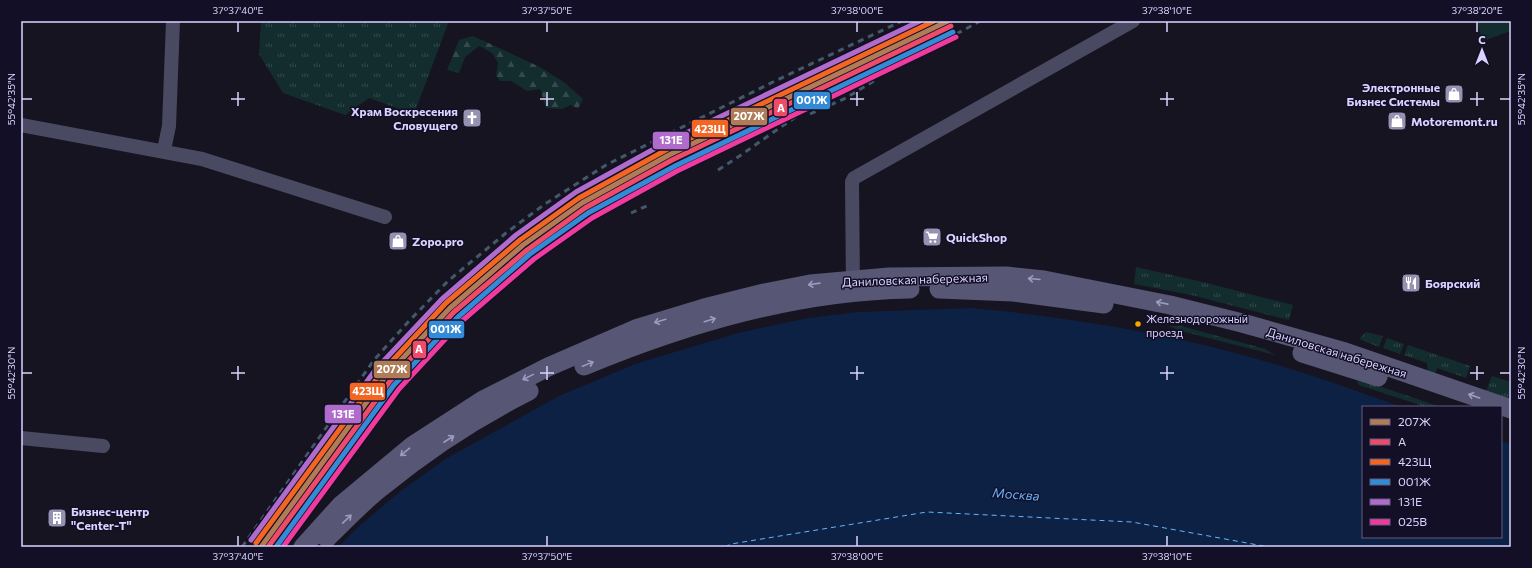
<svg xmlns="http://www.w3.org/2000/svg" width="1532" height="568" viewBox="0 0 1532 568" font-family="Commissioner,sans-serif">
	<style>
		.grass { fill: url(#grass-tufts) }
		.forest { fill: url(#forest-firs) }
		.garden { fill: #132c2d }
		.water { fill: #0d2144 }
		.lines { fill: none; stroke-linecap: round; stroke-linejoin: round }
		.ferry { stroke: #62b6ff; stroke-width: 1; stroke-dasharray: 5 4; stroke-linecap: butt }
		.street { stroke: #4a4962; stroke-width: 14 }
		.secondary { stroke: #575674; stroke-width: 19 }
		.rail { stroke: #43596b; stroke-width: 3; stroke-dasharray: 6 5; stroke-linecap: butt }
		.rail-1-casing { stroke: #130f26; stroke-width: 8 }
		.rail-2-casing { stroke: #130f26; stroke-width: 8 }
		.rail-3-casing { stroke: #130f26; stroke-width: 8 }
		.rail-4-casing { stroke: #130f26; stroke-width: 8 }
		.rail-5-casing { stroke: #130f26; stroke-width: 8 }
		.rail-6-casing { stroke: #130f26; stroke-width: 8 }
		.rail-1 { stroke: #b07c57; stroke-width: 5 }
		.rail-2 { stroke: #ee4a6a; stroke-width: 5 }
		.rail-3 { stroke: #f26522; stroke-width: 5 }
		.rail-4 { stroke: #338bd7; stroke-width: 5 }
		.rail-5 { stroke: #b06ccc; stroke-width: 5 }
		.rail-6 { stroke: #f13a9d; stroke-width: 5 }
		.oneway { stroke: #9e9bc0 }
		.ticks { fill: none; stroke: #d9d4ff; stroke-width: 1.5 }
		.bus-dot { fill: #f7a600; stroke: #130f26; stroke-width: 1.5 }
		.labels { text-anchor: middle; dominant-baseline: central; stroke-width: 3; stroke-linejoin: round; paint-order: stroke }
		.bus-label { font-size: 11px; fill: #d9d4ff; stroke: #130f26; text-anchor: start }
		.poi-label { font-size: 12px; font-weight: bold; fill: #d9d4ff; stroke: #130f26; text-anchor: start }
		.street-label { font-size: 12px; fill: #d9d4ff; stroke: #130f26 }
		.water-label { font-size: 13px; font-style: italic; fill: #62b6ff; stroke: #130f26 }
		.line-badge { stroke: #130f26; stroke-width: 1.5 }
		.badge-label { font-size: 11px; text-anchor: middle; font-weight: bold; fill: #fff }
		.neatline { fill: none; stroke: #d9d4ff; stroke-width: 1.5 }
		.ticks-label { font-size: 10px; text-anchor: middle; fill: #d9d4ff }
	</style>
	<defs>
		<pattern id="grass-tufts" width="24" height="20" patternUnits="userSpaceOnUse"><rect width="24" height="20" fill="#132c2d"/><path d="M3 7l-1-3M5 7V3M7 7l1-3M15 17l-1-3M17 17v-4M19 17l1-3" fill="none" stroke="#354a4c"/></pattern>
		<pattern id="forest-firs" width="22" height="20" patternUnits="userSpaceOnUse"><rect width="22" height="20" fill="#132c2d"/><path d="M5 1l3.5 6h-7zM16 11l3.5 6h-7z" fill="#354a4c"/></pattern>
	</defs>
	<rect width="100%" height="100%" fill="#161421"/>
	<path class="grass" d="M261 21H449L414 114 369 98 345 115 283 93 259 54Z
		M1136 267 1203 282 1293 305 1289 320 1191 295 1134 284Z
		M1168 326H1181L1265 349 1275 355 1181 331Z
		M1366 332 1383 336 1379 347 1361 340 1360 338Z
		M1387 338 1404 344 1400 354 1383 348Z
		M1408 345 1470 366 1466 378 1437 368 1434 378 1428 376 1427 363 1404 355Z
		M1492 376 1511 382V402L1486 391Z
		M1361 380 1441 407H1426L1359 385 1357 382Z"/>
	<path class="forest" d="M473 36 540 67 565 83 583 99 578 109 571 105 562 109 546 108 540 89 527 91 511 81H500L496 75 498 63 492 53 479 46 465 57 459 73 447 70 459 40Z"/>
	<path class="garden" d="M1476 21H1511V31L1483 41Z"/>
	<path class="water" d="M972 308C1077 318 1181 335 1281 366 1322 378 1362 393 1402 407H1363V537H1501V441L1511 444V547H338L359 526 402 490 447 458 559 396 635 364 738 333 808 318 858 312Z"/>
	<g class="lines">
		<path class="ferry" d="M725 547 731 544 927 512 1132 522 1269 547"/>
		<path class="street" d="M21 125 202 159 385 217
			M164 150 169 126 173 21
			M853 289 852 182 854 178 1133 21
			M21 438 103 446"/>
		<path class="secondary" d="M939 289 1013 292 1104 304
			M1302 353 1378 377
			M584 366C688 323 797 291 910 289
			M327 538C345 521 363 501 383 486 428 449 477 417 529 391
			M303 547 341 505 412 446 483 400 548 367 638 328 704 308 764 293 810 284 889 277 1006 276 1044 280 1170 305 1242 323 1345 352 1511 409"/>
		<path class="rail" d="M810 114 846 98 877 79
			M718 170C752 149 782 124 817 104 870 74 927 51 980 21
			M631 213 651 204
			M242 547 374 360 409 321 448 281 506 233 545 204 606 165 775 81 902 21"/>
		<defs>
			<path id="rail-1" d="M261 547 385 377 450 308 523 245 582 203 669 155 948 21"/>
			<path id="rail-2" d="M268 547 390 381 454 312 527 250 585 208 672 160 951 26"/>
			<path id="rail-3" d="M256 543 381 373 446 303 520 240 579 198 666 150 934 21"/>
			<path id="rail-4" d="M276 547 394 385 458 317 530 254 588 213 675 166 953 32"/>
			<path id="rail-5" d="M251 540 376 369 442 299 516 235 576 192 663 144 920 21"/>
			<path id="rail-6" d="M283 547 399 389 462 321 534 259 592 218 677 171 956 37"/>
		</defs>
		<use href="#rail-1" class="rail-1-casing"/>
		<use href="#rail-2" class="rail-2-casing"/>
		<use href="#rail-3" class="rail-3-casing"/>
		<use href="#rail-4" class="rail-4-casing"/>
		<use href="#rail-5" class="rail-5-casing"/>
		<use href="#rail-6" class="rail-6-casing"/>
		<use href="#rail-1" class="rail-1"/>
		<use href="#rail-2" class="rail-2"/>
		<use href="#rail-3" class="rail-3"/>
		<use href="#rail-4" class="rail-4"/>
		<use href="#rail-5" class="rail-5"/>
		<use href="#rail-6" class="rail-6"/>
	</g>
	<defs><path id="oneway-shaft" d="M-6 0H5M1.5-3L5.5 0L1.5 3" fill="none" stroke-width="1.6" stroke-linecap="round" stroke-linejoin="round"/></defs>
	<g class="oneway">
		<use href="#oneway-shaft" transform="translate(1034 279) rotate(-175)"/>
		<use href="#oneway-shaft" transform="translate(814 284) rotate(172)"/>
		<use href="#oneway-shaft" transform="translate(1162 303) rotate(-169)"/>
		<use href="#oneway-shaft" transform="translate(710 320) rotate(-17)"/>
		<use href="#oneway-shaft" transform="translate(660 321) rotate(163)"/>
		<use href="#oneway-shaft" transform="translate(588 364) rotate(-22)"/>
		<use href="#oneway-shaft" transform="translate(528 377) rotate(154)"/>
		<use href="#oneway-shaft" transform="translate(1474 396) rotate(-161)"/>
		<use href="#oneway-shaft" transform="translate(449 439) rotate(-33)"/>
		<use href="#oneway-shaft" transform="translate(405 452) rotate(140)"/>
		<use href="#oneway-shaft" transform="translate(347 519) rotate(-44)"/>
	</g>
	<path class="ticks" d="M238 22V32M547 22V32M857 22V32M1167 22V32M1477 22V32M238 92V106M547 92V106M857 92V106M1167 92V106M1477 92V106M22 99H32M231 99H245M540 99H554M850 99H864M1160 99H1174M1470 99H1484M1500 99H1510M238 366V380M547 366V380M857 366V380M1167 366V380M1477 366V380M22 373H32M231 373H245M540 373H554M850 373H864M1160 373H1174M1470 373H1484M1500 373H1510M238 536V546M547 536V546M857 536V546M1167 536V546"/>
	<defs>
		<symbol id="shop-square" viewBox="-11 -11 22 22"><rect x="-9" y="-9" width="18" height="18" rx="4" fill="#9591b1" stroke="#130f26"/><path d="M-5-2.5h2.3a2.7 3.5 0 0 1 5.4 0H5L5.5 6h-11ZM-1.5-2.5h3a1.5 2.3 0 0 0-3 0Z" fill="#fff"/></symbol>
		<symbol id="church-square" viewBox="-11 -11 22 22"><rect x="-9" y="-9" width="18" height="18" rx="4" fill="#9591b1" stroke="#130f26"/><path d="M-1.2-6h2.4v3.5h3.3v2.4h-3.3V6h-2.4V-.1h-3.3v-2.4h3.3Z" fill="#fff"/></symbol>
		<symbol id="supermarket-square" viewBox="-11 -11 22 22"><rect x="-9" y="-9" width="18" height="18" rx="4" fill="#9591b1" stroke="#130f26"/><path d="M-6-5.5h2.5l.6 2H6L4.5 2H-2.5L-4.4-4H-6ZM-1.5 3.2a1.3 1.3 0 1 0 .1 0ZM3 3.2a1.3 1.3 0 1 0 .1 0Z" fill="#fff"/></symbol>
		<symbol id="restaurant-square" viewBox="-11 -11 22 22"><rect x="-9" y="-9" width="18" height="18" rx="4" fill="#9591b1" stroke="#130f26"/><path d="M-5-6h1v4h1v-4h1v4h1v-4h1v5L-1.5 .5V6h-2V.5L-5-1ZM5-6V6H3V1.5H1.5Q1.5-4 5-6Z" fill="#fff"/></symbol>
		<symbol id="building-square" viewBox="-11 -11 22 22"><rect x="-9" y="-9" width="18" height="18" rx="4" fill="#9591b1" stroke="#130f26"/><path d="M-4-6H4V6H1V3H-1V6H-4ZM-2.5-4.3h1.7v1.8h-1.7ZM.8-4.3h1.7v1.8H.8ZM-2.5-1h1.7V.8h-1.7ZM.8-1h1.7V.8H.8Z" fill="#fff"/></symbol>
	</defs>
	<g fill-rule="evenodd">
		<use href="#shop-square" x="1443" y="83" width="22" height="22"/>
		<use href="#church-square" x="461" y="107" width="22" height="22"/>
		<use href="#shop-square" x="1386" y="110" width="22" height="22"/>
		<use href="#supermarket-square" x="921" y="226" width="22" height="22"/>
		<use href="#shop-square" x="387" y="230" width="22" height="22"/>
		<use href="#restaurant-square" x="1400" y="272" width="22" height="22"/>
		<use href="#building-square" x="46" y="507" width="22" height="22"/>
	</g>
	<circle class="bus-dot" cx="1138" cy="324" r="3.5"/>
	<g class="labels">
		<g class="bus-label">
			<text x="1146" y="318">Железнодорожный<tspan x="1146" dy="14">проезд</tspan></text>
		</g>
		<g class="poi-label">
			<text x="1440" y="87" text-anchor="end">Электронные<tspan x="1440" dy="14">Бизнес Системы</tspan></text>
			<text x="458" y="111" text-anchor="end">Храм Воскресения<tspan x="458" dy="14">Словущего</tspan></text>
			<text x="1411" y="121">Motoremont.ru</text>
			<text x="946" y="237">QuickShop</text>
			<text x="412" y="241">Zopo.pro</text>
			<text x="1425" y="283">Боярский</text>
			<text x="71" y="511">Бизнес-центр<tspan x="71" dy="14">"Center-T"</tspan></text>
		</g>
		<g class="street-label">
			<text transform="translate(915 279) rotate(-2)">Даниловская набережная</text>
			<text transform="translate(1337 352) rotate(17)">Даниловская набережная</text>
		</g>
		<g class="water-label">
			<text transform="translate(1016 494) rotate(4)">Москва</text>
		</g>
	</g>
	<g class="line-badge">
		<rect x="793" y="91" width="38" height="19" rx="4" fill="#338bd7"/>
		<rect x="773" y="98" width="15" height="19" rx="4" fill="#ee4a6a"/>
		<rect x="730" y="107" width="38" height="19" rx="4" fill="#b07c57"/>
		<rect x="691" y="119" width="38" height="19" rx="4" fill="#f26522"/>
		<rect x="652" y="131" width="38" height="19" rx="4" fill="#b06ccc"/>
		<rect x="428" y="320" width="37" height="19" rx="4" fill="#338bd7"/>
		<rect x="412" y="340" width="15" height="19" rx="4" fill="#ee4a6a"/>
		<rect x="373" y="360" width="38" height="19" rx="4" fill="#b07c57"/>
		<rect x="349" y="382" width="37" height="19" rx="4" fill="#f26522"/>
		<rect x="324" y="404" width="38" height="20" rx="4" fill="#b06ccc"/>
	</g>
	<g class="badge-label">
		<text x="812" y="104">001Ж</text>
		<text x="781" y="112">A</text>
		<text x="749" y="120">207Ж</text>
		<text x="710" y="133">423Щ</text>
		<text x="671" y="144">131Е</text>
		<text x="446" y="333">001Ж</text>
		<text x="419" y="353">A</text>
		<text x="392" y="373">207Ж</text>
		<text x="368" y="395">423Щ</text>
		<text x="343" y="418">131Е</text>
	</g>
	<rect width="1532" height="568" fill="none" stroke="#130f26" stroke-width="44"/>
	<rect x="1362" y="406" width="140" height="132" fill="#130f26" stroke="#625e7d"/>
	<rect x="1370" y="419" width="20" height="6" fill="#b07c57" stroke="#625e7d"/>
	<text x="1398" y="426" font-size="12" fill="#d9d4ff">207Ж</text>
	<rect x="1370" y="439" width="20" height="6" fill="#ee4a6a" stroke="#625e7d"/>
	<text x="1398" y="446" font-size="12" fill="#d9d4ff">A</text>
	<rect x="1370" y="459" width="20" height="6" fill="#f26522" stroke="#625e7d"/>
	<text x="1398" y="466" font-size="12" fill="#d9d4ff">423Щ</text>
	<rect x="1370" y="479" width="20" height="6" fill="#338bd7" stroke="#625e7d"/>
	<text x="1398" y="486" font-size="12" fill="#d9d4ff">001Ж</text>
	<rect x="1370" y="499" width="20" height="6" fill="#b06ccc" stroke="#625e7d"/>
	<text x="1398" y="506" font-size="12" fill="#d9d4ff">131Е</text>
	<rect x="1370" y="519" width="20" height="6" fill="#f13a9d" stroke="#625e7d"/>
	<text x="1398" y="526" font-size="12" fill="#d9d4ff">025В</text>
	<g transform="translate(1482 50)" stroke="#130f26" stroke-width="3" paint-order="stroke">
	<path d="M0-3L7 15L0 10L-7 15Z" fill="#d9d4ff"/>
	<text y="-6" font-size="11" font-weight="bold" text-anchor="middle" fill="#d9d4ff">С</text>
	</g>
	<rect x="22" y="22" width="1488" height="524" class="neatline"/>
	<g class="ticks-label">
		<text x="238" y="14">37°37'40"E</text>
		<text x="547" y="14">37°37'50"E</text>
		<text x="857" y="14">37°38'00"E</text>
		<text x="1167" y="14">37°38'10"E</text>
		<text x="1477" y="14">37°38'20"E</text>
		<text transform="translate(11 99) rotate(-90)" y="4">55°42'35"N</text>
		<text transform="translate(1521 99) rotate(-90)" y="4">55°42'35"N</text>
		<text transform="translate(11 373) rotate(-90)" y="4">55°42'30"N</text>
		<text transform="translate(1521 373) rotate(-90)" y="4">55°42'30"N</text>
		<text x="238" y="560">37°37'40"E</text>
		<text x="547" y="560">37°37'50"E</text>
		<text x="857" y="560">37°38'00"E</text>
		<text x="1167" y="560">37°38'10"E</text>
	</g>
</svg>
